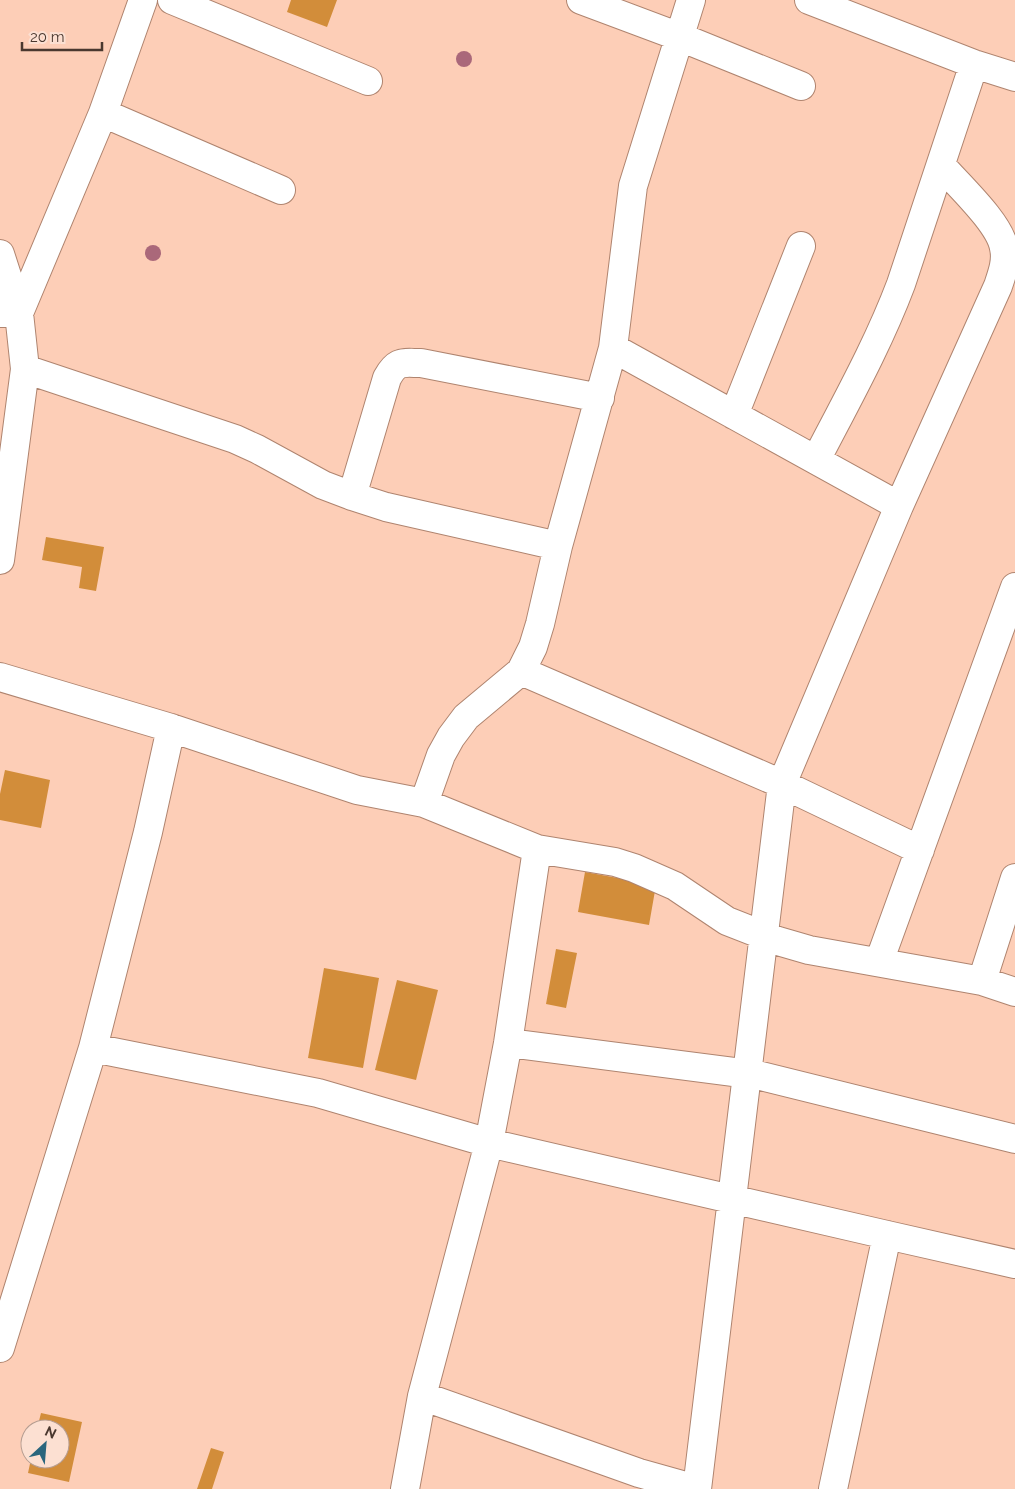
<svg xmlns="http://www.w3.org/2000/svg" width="1015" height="1489" viewBox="0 0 1015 1489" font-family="Raleway,sans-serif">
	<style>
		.building { fill: #d28d3a }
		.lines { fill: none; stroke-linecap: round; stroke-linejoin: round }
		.minor-casing { stroke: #af846f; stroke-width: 30 }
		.minor { stroke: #fff; stroke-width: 28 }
		.tree { fill: #aa687a }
	</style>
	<rect width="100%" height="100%" fill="#fdceb7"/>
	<path class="building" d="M291 0H337L327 27 287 12Z
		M46 537 104 547 96 591 79 588 82 567 42 560Z
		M5 770 50 780 41 828 0 820V794Z
		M585 872 656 885 649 925 578 912Z
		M556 949 577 953 566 1008 546 1004Z
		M324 968 379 978 363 1068 308 1058Z
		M397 980 438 990 416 1080 375 1070Z
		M41 1413 82 1422 69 1482 28 1473 31 1459H60V1429H37Z
		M211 1448 224 1452 212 1489H197Z"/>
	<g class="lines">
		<defs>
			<path id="minor" d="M172 0 368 81
				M581 0 680 37 801 86
				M809 0 974 64 1015 77
				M103 113 281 190
				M0 254 19 313 25 369 0 560
				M0 313H19L103 113 143 0
				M613 348 899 506
				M25 369 235 439 257 449 323 485 352 496 386 507 558 546
				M734 415 801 246
				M816 460C846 402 878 345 901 284L974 64
				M352 496 387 378C397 360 402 363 421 363L600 398
				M521 671 782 784 920 850
				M0 677 171 728 357 790 424 803 537 849 615 862 634 868 675 886 727 921 778 941 809 950 982 981 1015 992
				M424 803 441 755 451 737 466 717 521 671 533 647 540 624 558 546 613 348 633 186 691 0
				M879 962 1015 587
				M982 981 1015 878
				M508 1043 757 1075 1015 1139
				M93 1048 318 1093 489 1143 887 1235 1015 1264
				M0 1348 93 1048 148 832 171 728
				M422 1396 639 1473 696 1489
				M405 1489 422 1396 489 1143 508 1043 537 849
				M697 1489 782 784 899 506 998 286C1002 274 1007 261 1004 248 1000 223 958 185 941 165
				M833 1489 887 1235"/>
		</defs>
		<use href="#minor" class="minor-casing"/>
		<use href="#minor" class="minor"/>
	</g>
	<g class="tree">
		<circle cx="464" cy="59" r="8"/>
		<circle cx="153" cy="253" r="8"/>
	</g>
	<g transform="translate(45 1444) rotate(26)"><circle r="24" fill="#fce0d2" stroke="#b59d91"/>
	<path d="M0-4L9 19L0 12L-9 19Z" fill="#2a667d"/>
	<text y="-8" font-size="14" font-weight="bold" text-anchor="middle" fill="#4a382f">N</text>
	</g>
	<path d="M22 42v8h80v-8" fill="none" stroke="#4a382f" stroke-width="2.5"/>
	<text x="30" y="42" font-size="15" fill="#4a382f" stroke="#fce0d2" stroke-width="4" paint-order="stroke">20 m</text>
</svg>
